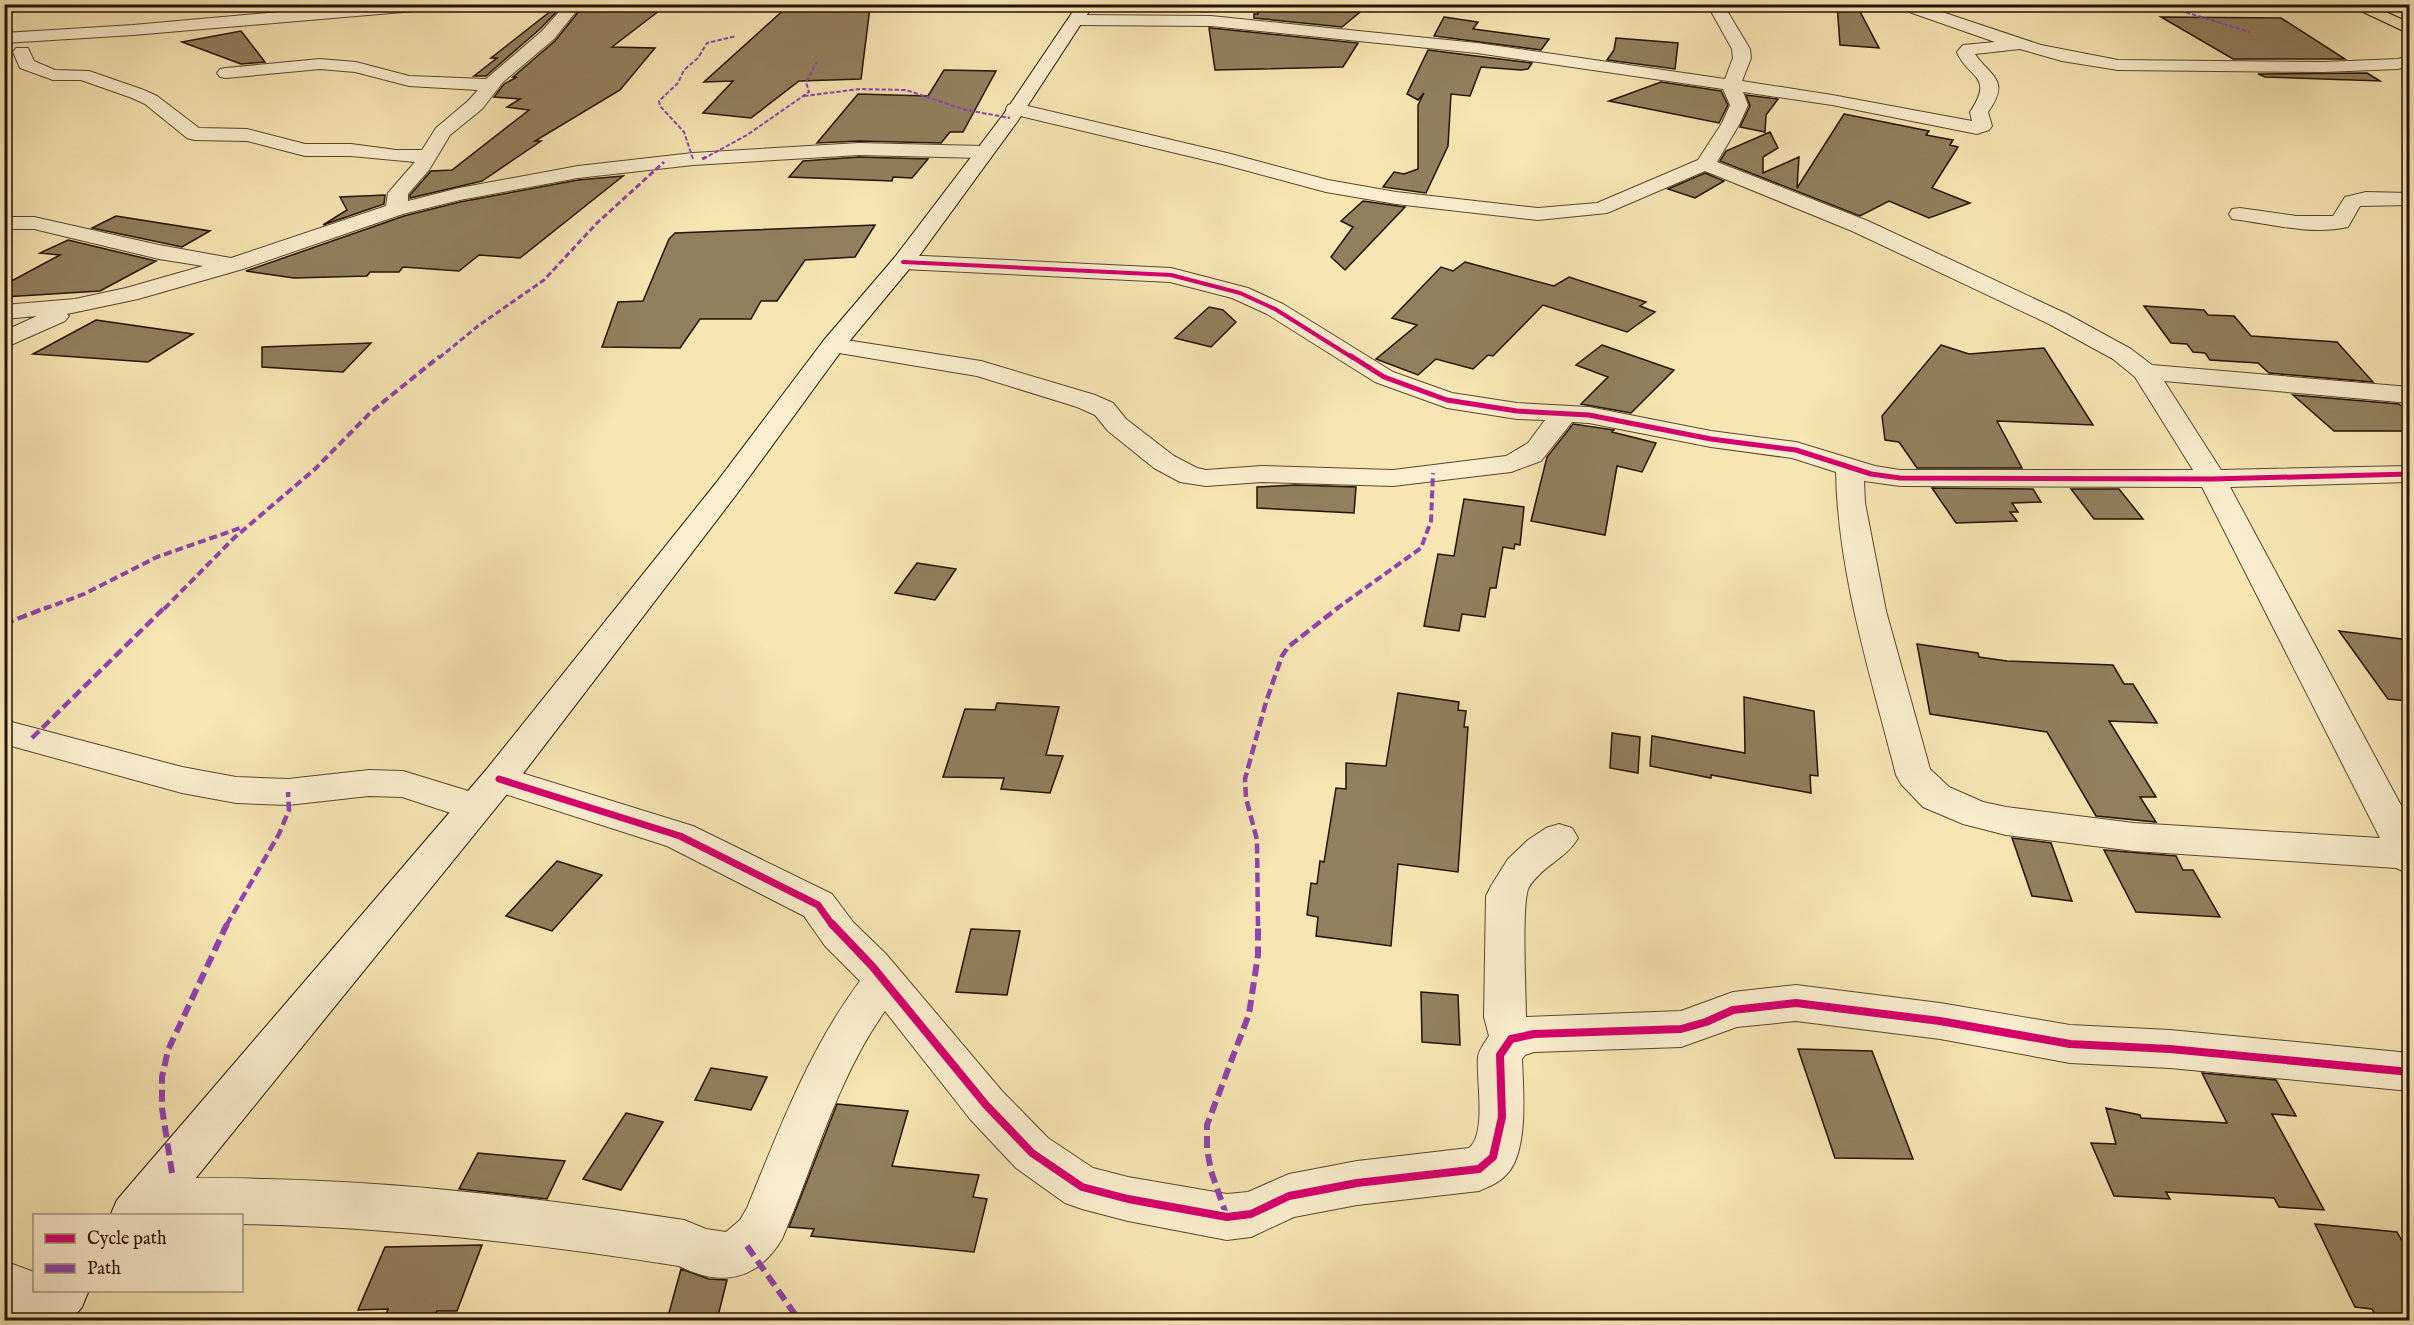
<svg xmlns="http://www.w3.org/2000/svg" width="2414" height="1325" viewBox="0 0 2414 1325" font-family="'IM FELL English',serif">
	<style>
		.building { fill: #91805e; stroke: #231200; stroke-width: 1.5 }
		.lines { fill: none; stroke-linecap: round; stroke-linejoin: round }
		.street-casing { stroke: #58472d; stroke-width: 2 }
		.secondary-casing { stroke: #231200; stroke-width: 2 }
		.highway-casing { stroke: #231200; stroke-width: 2 }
		.street { fill: #faeece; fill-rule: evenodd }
		.secondary { fill: #faeece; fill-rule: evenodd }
		.highway { fill: #f7e5b4; fill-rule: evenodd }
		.quiet-far4 { stroke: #8e44ad; stroke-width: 2; stroke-dasharray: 4.5 2; stroke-linecap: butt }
		.quiet-far3 { stroke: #8e44ad; stroke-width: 3; stroke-dasharray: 6 3; stroke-linecap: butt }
		.quiet-far2 { stroke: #8e44ad; stroke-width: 4; stroke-dasharray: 8 4; stroke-linecap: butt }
		.quiet-far1 { stroke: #8e44ad; stroke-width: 4.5; stroke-dasharray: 10 4.5; stroke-linecap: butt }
		.quiet { stroke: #8e44ad; stroke-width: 6; stroke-dasharray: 12 6; stroke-linecap: butt }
		.cycleway-far3-casing { stroke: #faeece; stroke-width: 6 }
		.cycleway-far2-casing { stroke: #faeece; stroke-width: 8 }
		.cycleway-far1-casing { stroke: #faeece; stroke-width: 10 }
		.cycleway-casing { stroke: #faeece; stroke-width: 12 }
		.cycleway-far3 { stroke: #d6006c; stroke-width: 4 }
		.cycleway-far2 { stroke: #d6006c; stroke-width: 5 }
		.cycleway-far1 { stroke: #d6006c; stroke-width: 7 }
		.cycleway { stroke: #d6006c; stroke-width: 8 }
	</style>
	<rect width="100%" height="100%" fill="#f7e5b4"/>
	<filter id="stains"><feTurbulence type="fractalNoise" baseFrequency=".00333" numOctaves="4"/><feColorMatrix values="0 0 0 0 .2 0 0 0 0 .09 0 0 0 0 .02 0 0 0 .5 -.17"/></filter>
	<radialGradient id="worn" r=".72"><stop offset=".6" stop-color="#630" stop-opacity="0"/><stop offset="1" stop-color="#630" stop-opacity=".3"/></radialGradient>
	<path class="building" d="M668 4 612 47 655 48 620 90 535 141H541L482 181 410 198V195L431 171 452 170 529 110 507 107 520 99 494 97 504 84 517 77H513L555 41 583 6Z
		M1837 4H1856L1879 48 1840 45Z
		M556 7H561L540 29 486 76H474L497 58H491Z
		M787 7H870L861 79 799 81 751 118 703 113 733 81 704 82Z
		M1258 11 1360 12 1342 27 1254 18V14H1258Z
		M1444 17 1478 22 1473 29 1549 39 1541 50 1434 36Z
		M2161 17 2281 18 2345 59H2233Z
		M1209 28H1211L1358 43 1343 67 1215 70Z
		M241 31 265 62 241 64 182 42Z
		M1616 38 1678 43 1675 69 1607 60 1614 50Z
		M1428 50 1532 63 1528 69 1521 70 1481 67 1470 96 1451 94 1448 146 1426 193 1383 187 1394 172 1404 174 1418 169V105L1424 93 1418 100 1407 94Z
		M944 70 996 71 963 132H950L941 143 859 141 817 143 858 94 928 96Z
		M2367 73 2380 81 2265 77 2258 74Z
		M1661 82 1721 91 1728 105 1719 123 1609 101Z
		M1746 95 1778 99 1766 115 1765 132 1740 127 1750 106Z
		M1844 114 1929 131 1926 135 1953 140 1950 145 1958 147 1932 188 1970 203 1929 218 1889 201 1860 216 1720 161 1726 151 1770 132 1778 148 1763 157V173L1799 157 1797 188Z
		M859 157 928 159 912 178 893 177 892 181 789 177 803 161Z
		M1705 173 1724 181 1695 198 1668 189Z
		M623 176 520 258 479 255 459 271 403 267 399 272H370L367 276 294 278 246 271 404 216 460 202 578 180Z
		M385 195 384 204 323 225 347 210 340 197Z
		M1363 201 1405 207 1345 270 1331 257 1353 227 1341 221Z
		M116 216 210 231 182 247 92 228Z
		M875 225 855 257 805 260 777 301H761L751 319H700L680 348 602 347 618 302 643 301 669 239 675 233Z
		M68 240 156 261 100 291 4 297V285L60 255 40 253Z
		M1465 262 1554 286 1569 277 1646 302 1640 306 1655 312 1627 332 1543 305 1493 356 1488 355 1473 369 1436 359 1418 375 1376 359 1417 325 1392 318 1441 267 1453 271Z
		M2144 306 2204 310 2208 315 2234 316 2251 336 2337 342 2373 382 2269 373 2258 363 2210 360 2205 353 2193 352 2187 344 2171 343Z
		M1209 307 1223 310 1236 322 1211 347 1175 338Z
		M96 320 193 334 148 362 33 354Z
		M371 343 343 372 262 367V347Z
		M1602 345 1674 370 1631 413 1581 404 1608 377 1576 365Z
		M1941 345 1969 354 2044 348 2093 425 1997 421 2022 468H1917L1899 442 1885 440 1882 416Z
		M2293 395 2399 404 2409 413V431H2334Z
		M1573 424 1614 430 1612 432 1656 443 1642 472 1617 466 1605 535 1531 521 1547 457Z
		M1296 485 1356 487 1354 513 1257 508V487Z
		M1932 488 2033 489 2041 502 2012 503 2018 512H2010L2017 521 1956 523Z
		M2071 489H2119L2143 519H2094Z
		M1464 499 1524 507 1520 545 1515 544 1514 549 1503 547 1496 588H1490L1485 617 1462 614 1459 631 1424 626 1438 554 1454 556Z
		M917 563 956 569 935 600 895 593Z
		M2339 631 2409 640V701L2388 699Z
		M1917 644 1978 653 1979 657 2007 661 2113 665 2124 684H2133L2157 723 2109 721 2156 797H2140L2156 822 2096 816 2047 732 1930 714Z
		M1398 693 1459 702 1458 710 1466 711 1464 727H1468L1458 872 1398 864 1391 946 1316 936 1318 917 1307 915 1311 883 1317 884 1320 861 1324 862 1336 788 1346 789V763L1386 766Z
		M1744 697 1814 711 1818 776 1810 775 1811 793 1711 775V778L1650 766 1652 736 1745 753Z
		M997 703 1059 707 1046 755 1063 756 1050 793 1001 789 1004 778 943 777 965 709 995 710Z
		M1612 733 1640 737 1638 773 1610 768Z
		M2012 838 2051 843 2072 901 2032 896Z
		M2104 850 2176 856 2183 870H2193L2220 917 2136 912Z
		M557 861 602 875 552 931 506 916Z
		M971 929 1020 931 1007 995 956 992Z
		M1421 992 1458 995 1460 1045 1422 1042Z
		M1798 1049 1872 1051 1913 1159 1835 1158Z
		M711 1068 767 1077 751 1110 695 1100Z
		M2202 1073 2276 1080 2296 1116 2272 1114 2324 1210 2279 1207 2274 1198 2166 1192 2170 1199 2114 1196 2091 1143 2116 1144 2106 1108 2140 1115 2141 1118 2227 1123Z
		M837 1104 908 1111 892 1166 979 1175 973 1197 987 1199 974 1252 811 1236 814 1229 789 1227Z
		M626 1113 663 1122 621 1190 583 1179Z
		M478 1153 565 1161 547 1199 459 1189Z
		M2315 1224 2397 1232 2409 1254V1320H2378L2372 1309 2355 1307Z
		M482 1245 457 1311H437L433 1320H384L388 1309 358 1310 385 1247Z
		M681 1269 709 1279 727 1280 717 1320H667Z"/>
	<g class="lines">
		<defs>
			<path id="street" d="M370 4H446L438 9 133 35 4 43V33L133 25Z
				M566 4H582L554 39 503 82 482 109 450 135 429 170 408 194V201L459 188 578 166 693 153 859 143 983 146 990 148 993 152 990 156 983 158 859 155 693 165 578 178 460 200 403 214 243 269 138 299 67 314 69 316 65 321 4 348V331L37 316 4 319V305L75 299 126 288 203 266 159 259 34 229H4V217H34L159 245 231 258 386 206 388 193 415 162 351 156H305L247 141 194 140 187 138 145 104 132 98 81 80H53L20 68 13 52 16 48H28L34 61 55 70 89 71 144 90 157 96 199 128 247 129 305 144H351L396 150H422L436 128 468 101 478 90 409 86 355 72 320 69 226 78 220 77 217 73 220 69 226 68 320 59 356 62 409 76 486 79 542 31Z
				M1707 4H1723L1750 49 1751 58 1742 81 1832 95 1972 121 1970 112C1995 75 1968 79 1957 52L1963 45 1995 42 1895 7 1893 4H1918L2041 45 2118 60 2324 62 2398 59 2410 56V66L2398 69 2324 72 2118 70 2062 61 2020 49 1975 54C1991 77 2011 80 1988 112L1992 126 1989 130 1977 134 1832 105 1743 92 1748 105 1740 123 1717 162 1868 221 2067 314 2131 349 2152 365 2410 387V403L2164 381 2221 470 2410 466V482L2230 487 2410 822V874L2396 868 2134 851 2006 835 1963 824 1923 807 1901 784 1896 775C1871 676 1838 575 1836 472L1792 458 1711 447 1589 423 1572 422 1541 461 1511 472 1393 486 1262 482 1206 486 1180 482 1154 468 1108 431 1095 415 1077 407 977 376 833 352 824 350 821 345 824 340 833 338 981 361 1095 395 1113 403 1126 419 1174 456 1197 468 1206 470 1262 466 1393 470 1506 456 1528 443 1545 420 1517 419 1447 408 1375 382 1267 314 1232 298 1170 282 903 269 895 267 892 262 895 257 903 255 1171 268 1248 288 1283 304 1393 372 1452 393 1517 403 1589 407 1711 431 1796 442 1875 466 1900 470H2193L2135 377 2113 359 2049 324 1852 231 1705 171 1607 213 1538 220 1396 204 1326 192 1222 164 1008 113 1006 109 1008 105 1015 103 1227 153 1328 180 1396 192 1538 208 1597 203 1698 160 1722 123 1730 105 1723 89 1477 53 1211 26 1077 25 1069 20 1077 15 1211 16 1477 43 1725 79 1733 58 1732 49ZM1864 481 1900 486 2202 487 2380 838 2134 823 2006 807 1983 802 1949 787 1930 769 1886 611 1865 503Z
				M2366 192 2410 193V205L2360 206 2348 227C2314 235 2274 225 2240 220L2232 219 2229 214 2232 209 2240 208 2296 216H2333L2345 197Z
				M4 720 182 767 236 777 288 779 369 770 403 771 488 797 493 807 488 817 475 821 402 797 369 796 288 805 236 803 182 793 4 744Z
				M499 766 693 826 832 894 853 922 886 954 1002 1091 1048 1138 1093 1168 1128 1177 1227 1194 1248 1192 1289 1174 1357 1161 1469 1148C1487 1134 1476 1078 1478 1057 1479 1050 1485 1042 1489 1036L1484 1017 1486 896 1491 886 1508 859 1528 840 1546 828 1559 824 1572 828 1578 838C1567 858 1542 866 1529 887 1521 901 1526 995 1526 1017L1681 1011 1733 992 1796 985 1940 1003 2070 1025 2170 1030 2410 1053V1091L2170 1068 2070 1063 1940 1039 1796 1021 1737 1027 1681 1047 1534 1052 1525 1055 1522 1059C1523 1088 1529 1151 1507 1174 1499 1183 1490 1186 1479 1191L1357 1205 1294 1217 1251 1237 1227 1240 1128 1221 1082 1209 1065 1203 1016 1168 970 1119 885 1011C836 1080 815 1163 782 1239 757 1281 721 1287 679 1266 534 1243 389 1227 242 1224V1216H122L118 1207 125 1191C168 1174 221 1178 266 1179 406 1182 545 1199 684 1220L706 1229 726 1232 740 1220 747 1208C779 1130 809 1049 860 981L825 946 804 916 667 846 486 788 481 779 486 770Z
				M4 1261 34 1272V1290H72L78 1304 71 1320H32L4 1310Z"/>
			<path id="secondary" d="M1078 4H1094L1017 122 911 267 842 350 736 495 512 788 165 1216H110L117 1200 486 770 716 483 824 340 895 257 1003 115Z
				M34 1287V1290H89L82 1307 71 1320H14L21 1302Z"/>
			<path id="highway" d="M2346 4H2368L2410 23V34Z"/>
		</defs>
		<use href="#street" class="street-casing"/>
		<use href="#secondary" class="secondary-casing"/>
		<use href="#highway" class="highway-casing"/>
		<use href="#street" class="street"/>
		<use href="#secondary" class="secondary"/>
		<use href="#highway" class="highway"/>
		<path class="quiet-far4" d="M2178 4V8L2182 11 2250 32
			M804 96 860 89 906 90 966 110 1010 118
			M693 159 684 132 660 106 659 101 678 83 684 70 698 58 707 43 736 36
			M703 159 747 135 809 92 806 82 817 62"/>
		<path class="quiet-far3" d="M702 159 706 157
			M439 358 478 326 544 280 597 223 664 162"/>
		<path class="quiet-far2" d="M44 609 84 594 157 557 243 527
			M164 609 234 538 315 469 372 411 440 356
			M1336 609 1421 548 1431 521 1433 473"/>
		<path class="quiet-far1" d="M4 624 48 607
			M32 738 165 607
			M226 926 279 834 289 810 288 792
			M1258 926 1257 840 1246 798 1245 779 1266 702 1282 656 1288 647 1339 607"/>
		<path class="quiet" d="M172 1173 162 1108V1077L168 1050 227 924
			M1227 1217 1211 1171 1207 1149V1125L1249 1014 1258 955V924
			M747 1246 799 1320"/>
		<defs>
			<path id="cycleway-far3" d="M903 262 1171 275 1240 293 1275 309 1353 358"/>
			<path id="cycleway-far2" d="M1351 356 1384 377 1447 400 1517 411 1589 415 1711 439 1796 450 1871 474 1900 478 2212 479 2410 474"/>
			<path id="cycleway-far1" d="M499 779 680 836 818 905 833 926"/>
			<path id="cycleway" d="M832 924 872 966 986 1105 1032 1153 1082 1187 1128 1199 1227 1217 1251 1214 1289 1196 1357 1183 1479 1169 1493 1157 1502 1117 1500 1055 1511 1039 1534 1034 1681 1029 1706 1022 1733 1010 1796 1003 1940 1021 2070 1044 2170 1049 2410 1072"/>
		</defs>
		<use href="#cycleway-far3" class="cycleway-far3-casing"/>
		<use href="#cycleway-far2" class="cycleway-far2-casing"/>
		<use href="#cycleway-far1" class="cycleway-far1-casing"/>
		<use href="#cycleway" class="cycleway-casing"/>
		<use href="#cycleway-far3" class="cycleway-far3"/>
		<use href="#cycleway-far2" class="cycleway-far2"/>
		<use href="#cycleway-far1" class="cycleway-far1"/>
		<use href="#cycleway" class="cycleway"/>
	</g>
	<rect width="2414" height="1325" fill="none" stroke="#f7e5b4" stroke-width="24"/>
	<rect x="6" y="6" width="2402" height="1313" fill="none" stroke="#231200" stroke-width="3"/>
	<rect x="12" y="12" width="2390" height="1301" fill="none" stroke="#231200" stroke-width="1.5"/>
	<rect x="33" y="1214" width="210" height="78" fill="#faeece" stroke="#a4967c" stroke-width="1.5"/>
	<rect x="45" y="1234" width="30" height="9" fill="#d6006c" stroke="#a4967c" stroke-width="1.5"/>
	<text x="87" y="1244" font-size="18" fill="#231200">Cycle path</text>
	<rect x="45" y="1264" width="30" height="9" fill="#8e44ad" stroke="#a4967c" stroke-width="1.5"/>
	<text x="87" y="1274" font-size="18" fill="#231200">Path</text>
	<rect width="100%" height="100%" filter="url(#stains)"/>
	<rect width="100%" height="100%" fill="url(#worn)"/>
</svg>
